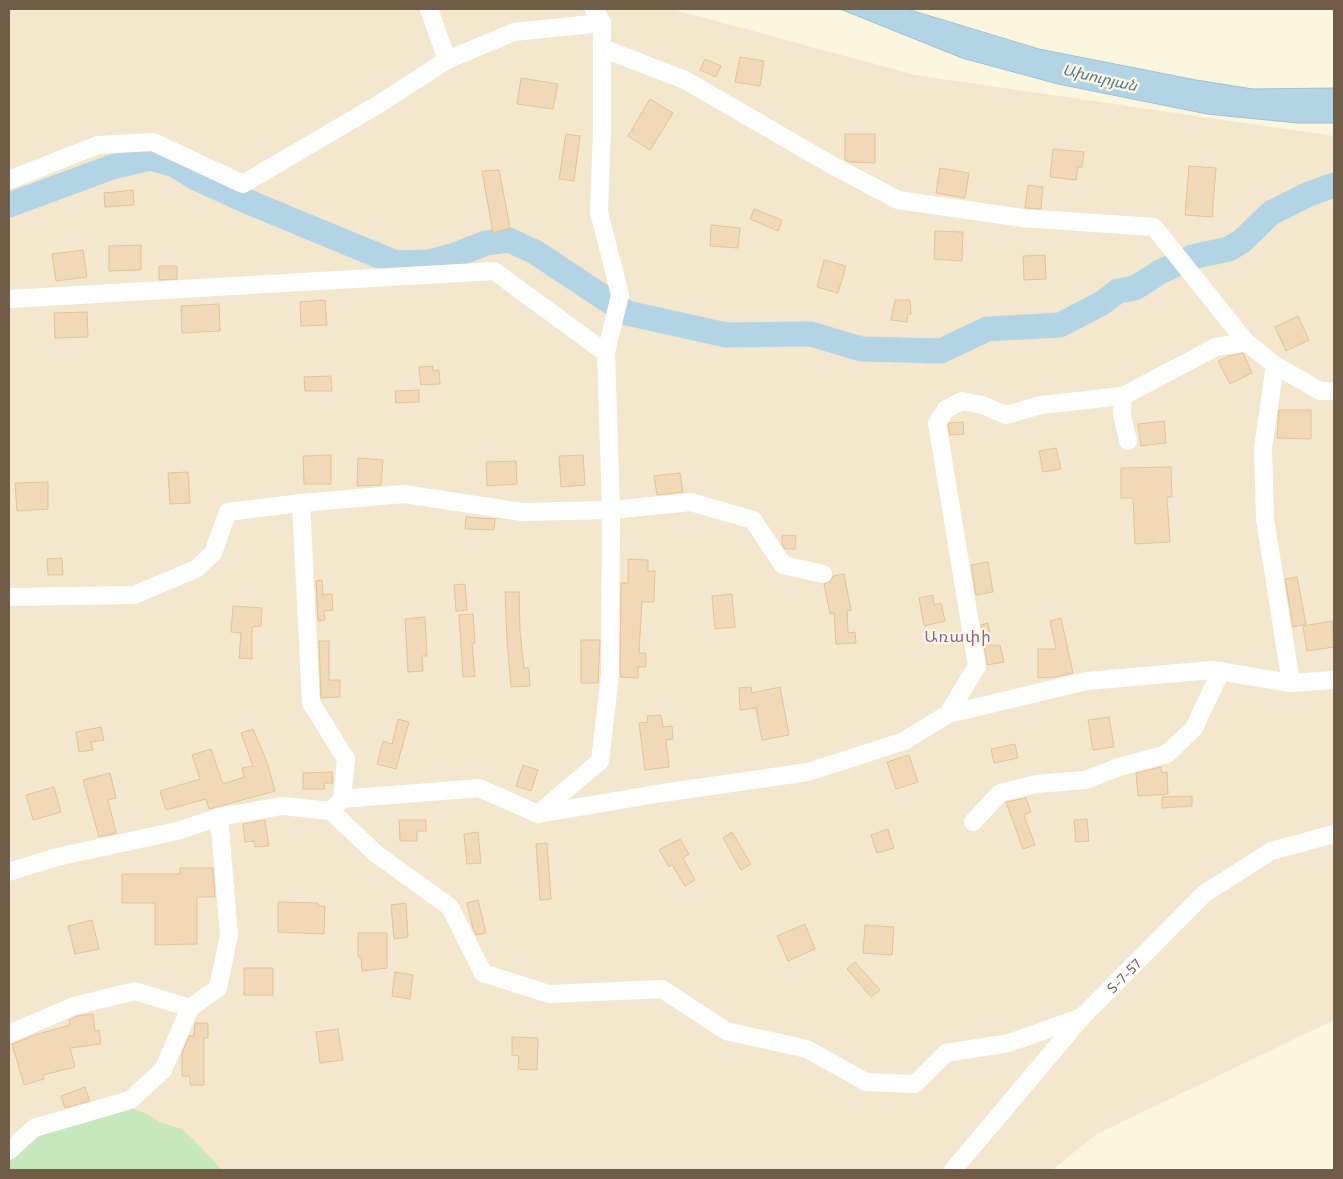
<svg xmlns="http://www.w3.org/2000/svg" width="1343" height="1179" viewBox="0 0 1343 1179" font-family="'Exo 2','Noto Sans Armenian',sans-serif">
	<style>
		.residential { fill: #f3e8cd }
		.green { fill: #c7e8bd }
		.water { fill: #b3d4e4; stroke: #9ac2d6 }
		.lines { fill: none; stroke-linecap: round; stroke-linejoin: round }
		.river { stroke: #b3d4e4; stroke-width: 25 }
		.building { fill: #f1d8b6; stroke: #e3c297 }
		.minor { stroke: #fff; stroke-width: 18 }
		.labels { text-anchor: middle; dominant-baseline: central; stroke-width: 4.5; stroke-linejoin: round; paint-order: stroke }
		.street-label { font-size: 14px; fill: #715d47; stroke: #fff9e4 }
		.water-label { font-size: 15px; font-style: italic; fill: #477992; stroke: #fff9e4 }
		.quarter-label { font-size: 16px; letter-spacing: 1px; fill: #8d6295; stroke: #fff9e4 }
	</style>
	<rect width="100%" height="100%" fill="#fcf6de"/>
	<path class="residential" d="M9 9H672L915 75 1334 136V1020L1097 1134 1052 1170H9Z"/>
	<path class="green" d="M128 1107 147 1114 160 1122 181 1129 193 1139 222 1170H9V1156L50 1129Z"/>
	<path class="water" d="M840 9H907L1039 49 1196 80 1253 89 1334 88V123H1297L1207 114 1058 84 962 58Z"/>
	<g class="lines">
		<path class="river" d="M9 205 112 167 150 158 175 165 196 178 251 203 396 263 429 262 455 255 486 243 509 240 535 252 627 313 726 335 811 334 861 349 941 351 987 329 1060 325 1102 303 1118 291 1135 288 1160 272 1192 257 1229 249 1242 241 1271 213 1309 194 1334 185"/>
	</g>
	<path class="building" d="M740 57 764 61 760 86 735 82Z
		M705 59 721 66 716 77 700 70Z
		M521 78 558 84 553 109 517 104Z
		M650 99 673 113 650 150 628 136Z
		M566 134 580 136 574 181 559 179Z
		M845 134H875V163L850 162 845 160Z
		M1053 149 1084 152 1082 167H1078L1076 180 1050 177Z
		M1189 166 1216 168 1212 217 1185 215Z
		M940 168 969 173 965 198 936 193Z
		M499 170 510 228 493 233 482 171Z
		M1028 185 1043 187 1041 209 1025 208Z
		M133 190 134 205 105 207 104 193Z
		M754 209 782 220 778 231 750 219Z
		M711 225 740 228 738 248 710 246Z
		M935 231 963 232 962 261 934 259Z
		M141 245V270L109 271V246Z
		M83 250 87 277 56 281 52 254Z
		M1045 255 1046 279 1024 280 1023 256Z
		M824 260 846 266 838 293 817 287Z
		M159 266H177V279L159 280Z
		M325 300 327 325 301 326 300 302Z
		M895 300H910L911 314H908L907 322 891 320Z
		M219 304 220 331 182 333 181 306Z
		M87 312 88 337 55 338 54 313Z
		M1298 316 1309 340 1286 351 1275 327Z
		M1243 353 1252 373 1230 384 1218 361 1228 356Z
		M433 366V371L439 370 440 384 421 385 419 367Z
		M331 376 332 391H305L304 377Z
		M419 390V402L396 403 395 391Z
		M1279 410H1311V439L1277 438Z
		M1164 421 1166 443 1141 446 1138 424Z
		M963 422 964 434 950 435 948 425 949 423Z
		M1056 448 1061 469 1043 472 1039 451Z
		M331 455V484H304L303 456Z
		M583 455 585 485 561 487 559 456Z
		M358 458 383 460 381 485 357 486Z
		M516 461 517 484 487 486 486 462Z
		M1171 467 1172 497H1167L1170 542 1135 544 1133 498H1121V468Z
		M188 472 190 503 170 504 168 473Z
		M680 473 683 492 657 495 654 476Z
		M48 482V509L17 511 15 483Z
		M466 517 495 519 494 530 465 529Z
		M782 535 796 536 795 549H785L782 544Z
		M62 558 63 575H48L47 559Z
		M628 559 648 560V571H655L654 602H642L639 653H646V667H638V678L620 677 621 583H628Z
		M988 562 993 592 976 595 971 565Z
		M844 574 851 610 847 611 848 633 855 632 856 643 836 644 834 613 830 614 824 584 830 582 833 576Z
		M1297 577 1306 624 1293 627 1285 579Z
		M322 580 323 595 332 594 333 610 324 611 325 620 318 621 316 581Z
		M465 584 467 610 456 611 454 585Z
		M505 592H519L520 631 524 668H529L530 686 511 687 507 641Z
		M732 594 735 627 715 629 712 596Z
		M933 595 934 605 941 603 945 621 924 626 919 598Z
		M233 606 262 608 261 626 252 627V659L239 658 241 633 231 632Z
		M473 614 475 643 472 644 475 676 463 677 459 615Z
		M425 617 427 656H422L423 671 408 672 405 619Z
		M1061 618 1073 673 1055 677 1038 678V649H1056L1050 621Z
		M1332 621 1334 647 1307 651 1303 626Z
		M988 623 992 646 1000 645 1004 662 987 665 981 625Z
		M581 640H600L598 683H581Z
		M319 641H329V680H340V697L321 698Z
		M751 687 752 693 780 687 789 735 762 740 756 708 740 710 739 688Z
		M661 715 663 727 672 726 673 739 666 740 669 767 645 770 639 723 648 722 647 716Z
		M1109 717 1114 747 1093 750 1088 720Z
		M398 719 409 722 396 769 377 764 383 741 392 744Z
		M101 727 104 740 91 742 93 750 79 752 76 732Z
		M253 729 267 762 275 791 209 809 206 799 166 810 160 791 200 779 192 755 211 749 223 784 244 777 242 768 253 766 241 733Z
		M1015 744 1018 758 994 763 991 749Z
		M909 755 918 782 896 789 887 762Z
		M523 765 538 770 531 791 516 786Z
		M1161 767 1162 773 1167 772 1168 794 1138 796 1136 773Z
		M332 772 333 783H324L325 789H303V773Z
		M110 773 116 798 108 800 116 833 99 837 83 780Z
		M54 787 61 812 33 820 26 795Z
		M1192 796V806L1162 808V797Z
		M1026 798 1031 812 1024 815 1035 845 1023 849 1006 802Z
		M1087 819 1089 841 1076 842 1074 820Z
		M265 820 269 846 255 847 254 841 245 842 243 824Z
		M399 820H426V831H417V841H400Z
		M888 829 894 848 877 853 871 835Z
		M478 832 481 863 467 864 464 834Z
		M732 832 751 864 741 870 723 838Z
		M680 839 689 854 683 858 695 880 685 886 672 865 669 867 659 850Z
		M547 843 551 899 540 900 536 844Z
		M180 868H213L215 897H197V944L155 945V903H122V874H180Z
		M478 900 486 933 476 935 473 929 467 903Z
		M278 902 318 903V906H325L324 934 278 932Z
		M406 903 408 937 394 939 391 905Z
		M92 920 99 949 75 954 68 926Z
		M805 924 815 949 788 961 777 936Z
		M865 925 894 927 892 955 863 953Z
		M358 933H387V968L362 971 361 957H358Z
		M855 962 880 990 871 997 847 969Z
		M244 968H273V995H244Z
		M395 972 413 975 410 999 392 996Z
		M93 1014 95 1031 99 1030 101 1044 70 1048 75 1067 43 1075 44 1079 24 1085 12 1044 35 1035 70 1025 69 1020 77 1016Z
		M195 1023H208V1038H204V1085H190V1076H182V1054L189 1036H194Z
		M338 1029 343 1060 320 1063 316 1032Z
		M512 1037 538 1038 537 1070 518 1069 519 1056 512 1055Z
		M85 1087 90 1101 65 1108 61 1096Z"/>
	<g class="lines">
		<g class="minor">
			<path d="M429 9 447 60 514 32 602 23"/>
			<path d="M602 48 685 80 830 164 898 200 1022 218 1154 227 1246 342 1275 365 1263 448 1265 519 1291 683"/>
			<path d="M9 180 98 145 153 142 243 184 379 104 447 60"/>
			<path d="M9 299 494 271 606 353"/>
			<path d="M1275 365 1320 391H1334"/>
			<path d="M1123 396 1122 415 1128 441"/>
			<path d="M301 503 311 703 346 759 342 799"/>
			<path d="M9 597 134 595 196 569 213 553 228 512 301 503 404 494 522 512 611 510 691 502 753 520 783 565 823 574"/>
			<path d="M948 714 977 666 937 423 946 409 962 401 982 405 1006 415 1041 405 1123 396 1216 347 1246 342"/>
			<path d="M331 811 375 853 450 907 483 973 549 994 662 989 726 1031 807 1049 866 1082 915 1084 946 1053 1009 1043 1082 1017"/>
			<path d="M538 814 600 761 610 675 611 510 606 353 620 295 599 212 602 130V23L594 9"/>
			<path d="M973 822 1000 793 1036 784 1085 780 1119 767 1167 754 1194 728 1221 671"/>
			<path d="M9 872 57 857 177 831 219 817 282 806 331 811 342 799 479 788 538 814 662 793 808 772 904 741 948 714 1087 681 1212 670 1291 683 1334 680"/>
			<path d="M9 1034 74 1006 135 991 190 1008 218 988 229 935 219 817"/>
			<path d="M9 1151 34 1128 130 1100 163 1070 190 1008"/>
			<path id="s1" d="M953 1170 1082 1017 1204 894 1271 851 1334 834"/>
		</g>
	</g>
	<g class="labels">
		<g class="street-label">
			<text stroke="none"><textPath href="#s1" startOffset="259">Տ-7-57</textPath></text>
		</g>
		<g class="water-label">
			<text transform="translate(1100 77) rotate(13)">Ախուրյան</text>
		</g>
		<g class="quarter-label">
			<text x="958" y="635">Առափի</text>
		</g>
	</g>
	<rect width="1343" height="1179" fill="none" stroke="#715d47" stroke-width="20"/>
</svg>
